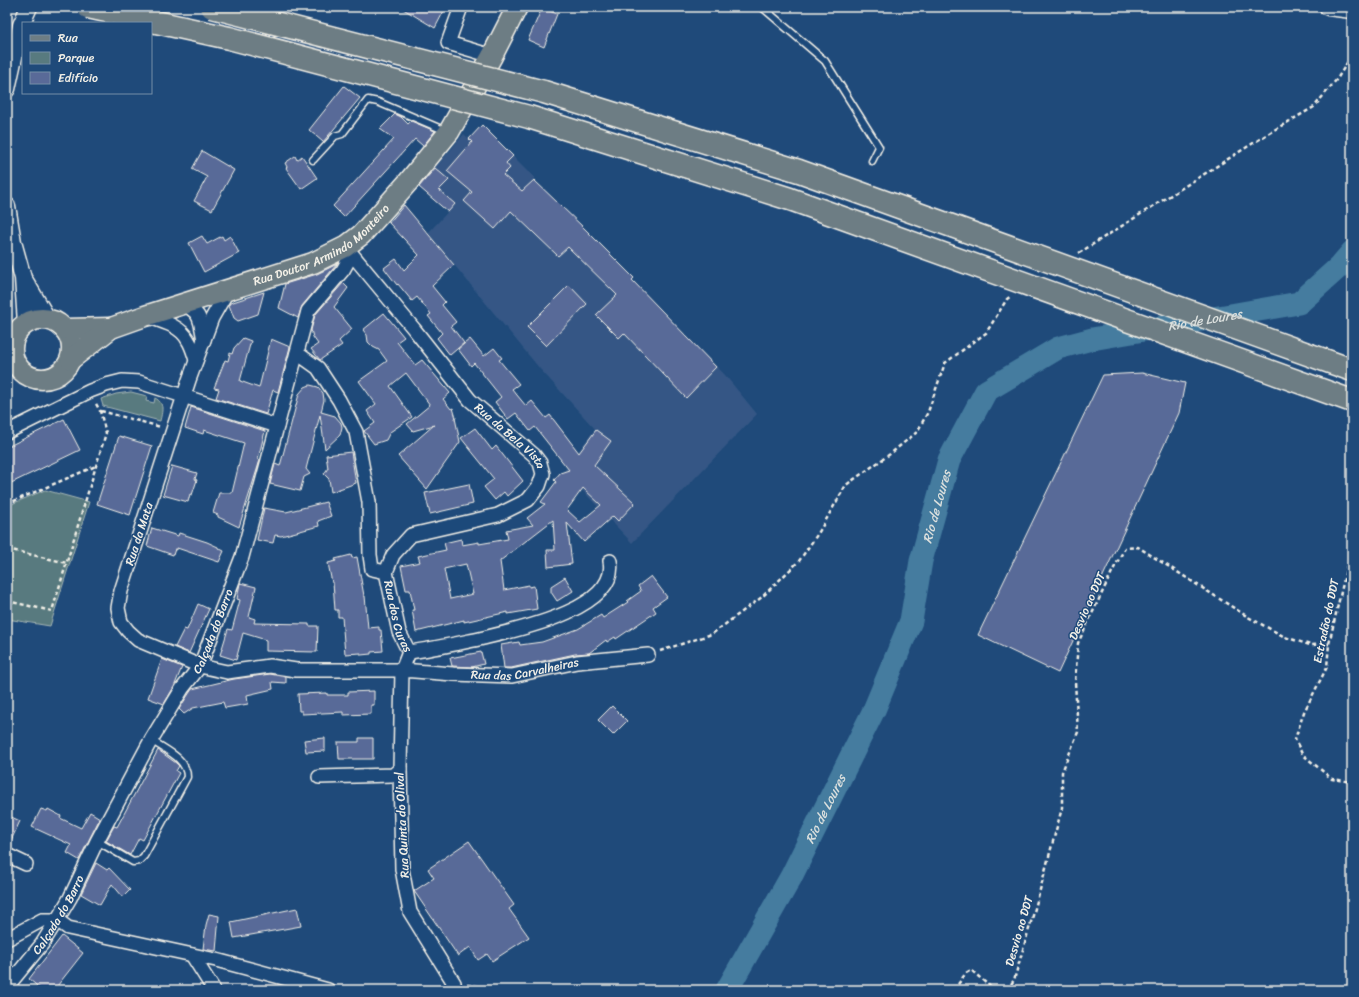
<svg xmlns="http://www.w3.org/2000/svg" width="1359" height="997" viewBox="0 0 1359 997" font-family="Sriracha,sans-serif">
	<style>
		.built { fill: #345785 }
		.green { fill: #587a7f; stroke: #a6b6b4 }
		.lines { fill: none; stroke-linecap: round; stroke-linejoin: round }
		.river { stroke: #447c9f; stroke-width: 23 }
		.building { fill: #596a98; stroke: #f4f1e8; fill-rule: evenodd }
		.service-casing { stroke: #f4f1e8; stroke-width: 9 }
		.minor-casing { stroke: #f4f1e8; stroke-width: 16 }
		.tertiary-casing { stroke: #f4f1e8; stroke-width: 19 }
		.primary-casing { stroke: #f4f1e8; stroke-width: 23 }
		.path { stroke: #f4f1e8; stroke-width: 2.5; stroke-dasharray: 4 3; stroke-linecap: butt }
		.service { stroke: #1f4a7a; stroke-width: 6 }
		.minor { stroke: #1f4a7a; stroke-width: 13 }
		.tertiary { stroke: #1f4a7a; stroke-width: 16 }
		.primary { stroke: #6d7d84; stroke-width: 20 }
		.motorway-bridge-casing { stroke: #f4f1e8; stroke-width: 25; stroke-linecap: butt }
		.motorway-bridge { stroke: #6d7d84; stroke-width: 22 }
		.labels { text-anchor: middle; dominant-baseline: central; stroke-width: 3; stroke-linejoin: round; paint-order: stroke }
		.street-label { font-size: 12px; fill: #f4f1e8; stroke: #1f4a7a }
		.water-label { font-size: 13px; font-style: italic; fill: #dadfdd; stroke: #1f4a7a }
	</style>
	<rect width="100%" height="100%" fill="#1f4a7a"/>
	<filter id="ink" filterUnits="userSpaceOnUse"><feTurbulence type="fractalNoise" baseFrequency=".025" numOctaves="2"/><feDisplacementMap in="SourceGraphic" scale="8" xChannelSelector="R" yChannelSelector="G"/><feConvolveMatrix kernelMatrix="1 2 1 2 8 2 1 2 1" color-interpolation-filters="sRGB"/></filter>
	<g filter="url(#ink)">
		<path class="built" d="M482 125 535 178 534 180 584 228 634 278 632 280 725 375 757 414 632 543 564 471 595 429 540 369 428 233 455 204 439 190 449 180 435 168 464 134 469 139Z"/>
		<path class="green" d="M131 392 147 396 146 401 154 403 155 398C165 403 162 412 160 421L103 406 101 399 116 394Z
			M45 490 89 502 50 626 7 619V506Z"/>
		<g class="lines">
			<path class="river" id="s1" d="M727 990 791 877 874 710 911 621 921 561 949 460 986 391 1058 348 1092 339 1299 303 1339 267 1352 252"/>
		</g>
		<path class="building" d="M400 7H446L435 28Z
			M542 8 557 14 544 47 528 40Z
			M344 86 360 98 323 142 309 130Z
			M395 114 401 117 408 124 411 121 435 131 423 146 415 139 344 217 333 206 394 139 380 129Z
			M482 125 513 156 506 163 510 168 503 175 522 191 534 180 584 228 634 278 632 280 716 367 686 398 624 333 619 338 596 315 617 295 568 247 558 256 511 211 495 229 464 201 472 192 447 171 472 142 469 139Z
			M202 151 234 170 212 210 194 201 207 177 192 169Z
			M295 156 297 160 302 156 317 178 301 189 286 168 287 167 285 163Z
			M435 168 449 180 439 190 455 204 448 212 419 187Z
			M404 205 454 265 432 286 445 302 442 305 456 322 451 326 464 343 450 355 437 338 442 333 428 316 431 314 417 297 412 301 398 284 397 285 384 268 396 259 404 270 419 255 389 223Z
			M202 236 207 244 222 236 224 240 230 236 239 253 204 272 189 243Z
			M337 264 302 306 298 318 279 308 285 284 317 274Z
			M343 283 348 288 334 307 352 329 339 341 342 345 320 360 311 349 318 344 313 337 311 330 315 315Z
			M569 285 587 304 546 346 527 327Z
			M264 292 258 314 238 321 234 318 229 305 230 303Z
			M384 313 404 337 397 342 415 365 422 360 450 393 443 399 451 409 453 408 456 418H455L460 442 427 489 398 456 434 425 413 431 407 424 430 405 406 373 390 386 412 417 390 432 386 440 374 444 364 431 375 423 367 411 376 404 359 381 387 361 379 350 373 347 368 342 367 335 363 330Z
			M243 338 251 341 240 381 259 388 271 339 290 347 278 392 273 390 266 414 216 398 219 389 214 388 225 360 228 361 230 353 232 354 234 348Z
			M470 339 484 356 494 348 502 358 499 360 519 384 512 389 526 406 532 401 546 418 550 415 579 453 596 430 611 441 594 465 635 503 618 521 613 516 584 542 567 523 572 564 548 567 547 550H555L553 520 500 561 504 590 529 585V587L534 586 537 609 508 614V612L464 622V620L416 632 412 610H414L410 590H406L401 566 420 562 418 556 446 550 444 543 461 539 462 545 479 542V544L508 539 506 530 533 525 527 518 545 504 541 502 556 482 554 480 560 473 569 470 535 427 530 431 516 413 508 419 495 402 501 397 474 363 471 366 458 349ZM583 488 601 505 580 522 567 510ZM466 564 473 594 450 599 444 569Z
			M1142 373 1185 383 1179 413 1058 673 978 635 1103 375Z
			M310 385 318 387 323 393 324 400 321 412 335 416 341 423 342 427 340 435 325 449 320 415 306 469 310 474 304 477 300 491 270 484 275 464 280 466 299 394 305 387Z
			M191 407 265 431 258 459 260 460 239 527 218 517V515L213 513 219 493H232L244 443 204 430 203 434 185 428Z
			M64 419 80 450 7 485V447Z
			M475 428 492 450 496 446 523 481 507 496 504 492 495 500 484 487 494 479 461 438Z
			M119 436 152 446 130 515 97 504Z
			M351 452 356 483 331 492 329 479 324 474 328 468 326 455Z
			M172 466 197 473 195 479 197 480 192 495 190 494 188 502 163 495Z
			M469 484 473 504 430 514 425 493Z
			M326 502 331 516 318 521 319 526 281 536 275 535 273 543 257 540 264 508 286 512Z
			M152 528 178 536 179 533 207 542 218 547V548L224 551 219 562 177 548V550L175 549 173 555 147 546Z
			M351 555 352 558 357 557 364 596H365L368 628 379 627V630H381L383 651 371 652V654L361 655V653L345 654 342 617H338V610H335L333 582 332 583 328 563 336 561 335 559Z
			M651 576 667 597 653 607 656 612 616 639 615 637 607 642 606 640 589 653 575 654 511 668H504L501 645 519 642 520 645 542 642 578 629 601 615 603 618 628 602 627 601 641 591 638 586Z
			M565 577 573 591 557 601 551 592V586Z
			M240 583 256 587 249 617 255 619 254 623 309 624V626H318L317 652 266 651V640L243 633 236 660 220 655 228 629 232 630 240 600 237 599Z
			M198 604 209 609 189 653 175 647 184 629 187 630Z
			M481 652 484 664 472 667 452 666 450 658Z
			M162 659 182 667 174 687 164 704 148 698Z
			M270 674 286 677V683L272 682 273 689 247 695 248 704 225 708 223 702 193 708 184 714 179 709 192 689 234 679Z
			M374 691V705H371V714L343 715V712L302 714V711H299L298 694 327 693V695H348V692Z
			M612 706 627 721 613 735 598 720Z
			M325 738V751L306 752 304 740Z
			M359 738H373V759H339L338 742H359Z
			M158 750 176 763 179 766 176 771 179 773 143 840 139 838 130 855 106 841 114 826 117 827Z
			M41 809 47 811 48 809 61 816 60 818 81 828 90 812 100 818 79 860 67 853 71 845 32 827Z
			M7 815 20 821 8 847H7Z
			M469 841 514 905 509 909 529 937 492 961 487 954 478 960 470 947 458 956 414 891 434 878 428 869Z
			M96 863 107 870 109 868 130 890 123 897 112 884 100 905 81 894Z
			M297 908 301 926 234 938 231 922Z
			M209 914 219 916 216 951 203 949 206 925Z
			M62 936 83 953 54 990H42L29 979Z"/>
		<g class="lines">
			<defs>
				<path id="service" d="M762 7 825 61 879 147 872 161
					M313 160 335 136 342 134 368 100 378 102 446 131
					M97 841 133 862 139 861 144 856 187 777C187 758 165 750 151 740"/>
				<g id="minor">
					<path d="M461 7 448 43 492 56"/>
					<path id="s2" d="M346 247 414 329 470 400 534 455 540 463 543 474 539 486 528 500 498 515 411 535 393 555 386 572"/>
					<path d="M228 290 212 318 189 380 121 591 118 608 121 622 128 631 138 640 200 666 227 672 270 666 296 670H402L409 652"/>
					<path d="M183 304C202 313 200 321 204 340"/>
					<path d="M146 316C161 321 180 325 188 340 192 346 194 354 196 360"/>
					<path id="s3" d="M297 353 318 368 339 400 356 432 369 502 370 555 372 569 386 572 399 632 409 652C433 649 455 644 479 639 512 631 620 610 610 561"/>
					<path d="M7 432 90 391 106 385 122 381 139 382 277 426"/>
					<path d="M319 777 393 775 400 769"/>
					<path d="M7 855 26 864"/>
					<path d="M7 939 42 920H57L68 928 216 960 328 990"/>
					<path d="M192 955 214 990"/>
					<path id="s4" d="M7 987 42 944 57 920 70 898 97 841 151 740 182 689 200 666 242 557 308 311 343 270 348 261 345 247"/>
					<path id="s5" d="M450 990 454 983 410 912 402 869 400 769 402 670 453 674 512 676 577 662 648 655"/>
				</g>
				<path id="tertiary" d="M1328 7 1352 10
					M7 89 21 25 29 7
					M7 206 13 242 23 278 26 323
					M25 281 47 318"/>
				<g id="primary">
					<circle cx="42" cy="349" r="30"/>
					<path d="M65 329 111 328"/>
					<path id="s6" d="M71 359 111 328 145 316 313 263 345 247 361 235 379 215 409 181 449 132 492 56 517 7"/>
				</g>
			</defs>
			<use href="#service" class="service-casing"/>
			<use href="#minor" class="minor-casing"/>
			<use href="#tertiary" class="tertiary-casing"/>
			<use href="#primary" class="primary-casing"/>
			<path class="path" d="M1079 253 1274 130 1314 107 1337 79 1352 55
				M101 411 161 427
				M7 504 96 466
				M1352 544 1329 644 1327 667 1304 712 1295 739 1302 754 1332 779 1352 782
				M7 549 67 563
				M7 601 52 611 106 433 100 411 95 402
				M660 651 712 634 762 597 799 561 819 532 846 485 890 454 917 432 928 412 945 363 986 333 1007 299 1011 296
				M467 985 477 986 484 990
				M954 990 966 973 971 970 994 990
				M1007 990 1014 980 1034 912 1062 808V772L1078 732 1075 682 1078 643 1112 572 1125 548 1138 547 1248 617 1285 637 1310 645 1329 644"/>
			<use href="#service" class="service"/>
			<use href="#minor" class="minor"/>
			<use href="#tertiary" class="tertiary"/>
			<use href="#primary" class="primary"/>
			<defs>
				<path id="motorway-bridge" d="M88 7 229 38 529 117 790 199 1352 401
					M212 7 544 92 799 171 1352 370"/>
			</defs>
			<use href="#motorway-bridge" class="motorway-bridge-casing"/>
			<use href="#motorway-bridge" class="motorway-bridge"/>
		</g>
	</g>
	<g class="labels">
		<g class="street-label">
			<text stroke="none"><textPath href="#s6" startOffset="279">Rua Doutor Armindo Monteiro</textPath></text>
			<text stroke="none"><textPath href="#s2" startOffset="251">Rua da Bela Vista</textPath></text>
			<text transform="translate(139 534) rotate(-72)">Rua da Mata</text>
			<text transform="translate(1087 606) rotate(-66)">Desvio ao DDT</text>
			<text stroke="none"><textPath href="#s3" startOffset="299">Rua dos Curas</textPath></text>
			<text transform="translate(1326 621) rotate(-78)">Estradão do DDT</text>
			<text stroke="none"><textPath href="#s4" startOffset="413">Calçada do Barro</textPath></text>
			<text stroke="none"><textPath href="#s5" startOffset="458">Rua das Carvalheiras</textPath></text>
			<text transform="translate(402 825) rotate(-93)">Rua Quinta do Olival</text>
			<text stroke="none"><textPath href="#s4" startOffset="89">Calçada do Barro</textPath></text>
			<text transform="translate(1019 931) rotate(-74)">Desvio ao DDT</text>
		</g>
		<g class="water-label">
			<text stroke="none"><textPath href="#s1" startOffset="890">Rio de Loures</textPath></text>
			<text stroke="none"><textPath href="#s1" startOffset="530">Rio de Loures</textPath></text>
			<text stroke="none"><textPath href="#s1" startOffset="206">Rio de Loures</textPath></text>
		</g>
	</g>
	<rect width="1359" height="997" fill="none" stroke="#1f4a7a" stroke-width="24"/>
	<rect x="12" y="12" width="1335" height="973" fill="none" stroke="#f4f1e8" stroke-width="1.5" filter="url(#ink)"/>
	<rect x="22" y="22" width="130" height="72" fill="#1f4a7a" stroke="#748da6"/>
	<rect x="30" y="35" width="20" height="6" fill="#6d7d84" stroke="#748da6"/>
	<text x="58" y="42" font-size="12" fill="#f4f1e8">Rua</text>
	<rect x="30" y="52" width="20" height="12" fill="#587a7f" stroke="#748da6"/>
	<text x="58" y="62" font-size="12" fill="#f4f1e8">Parque</text>
	<rect x="30" y="72" width="20" height="12" fill="#596a98" stroke="#748da6"/>
	<text x="58" y="82" font-size="12" fill="#f4f1e8">Edifício</text>
</svg>
